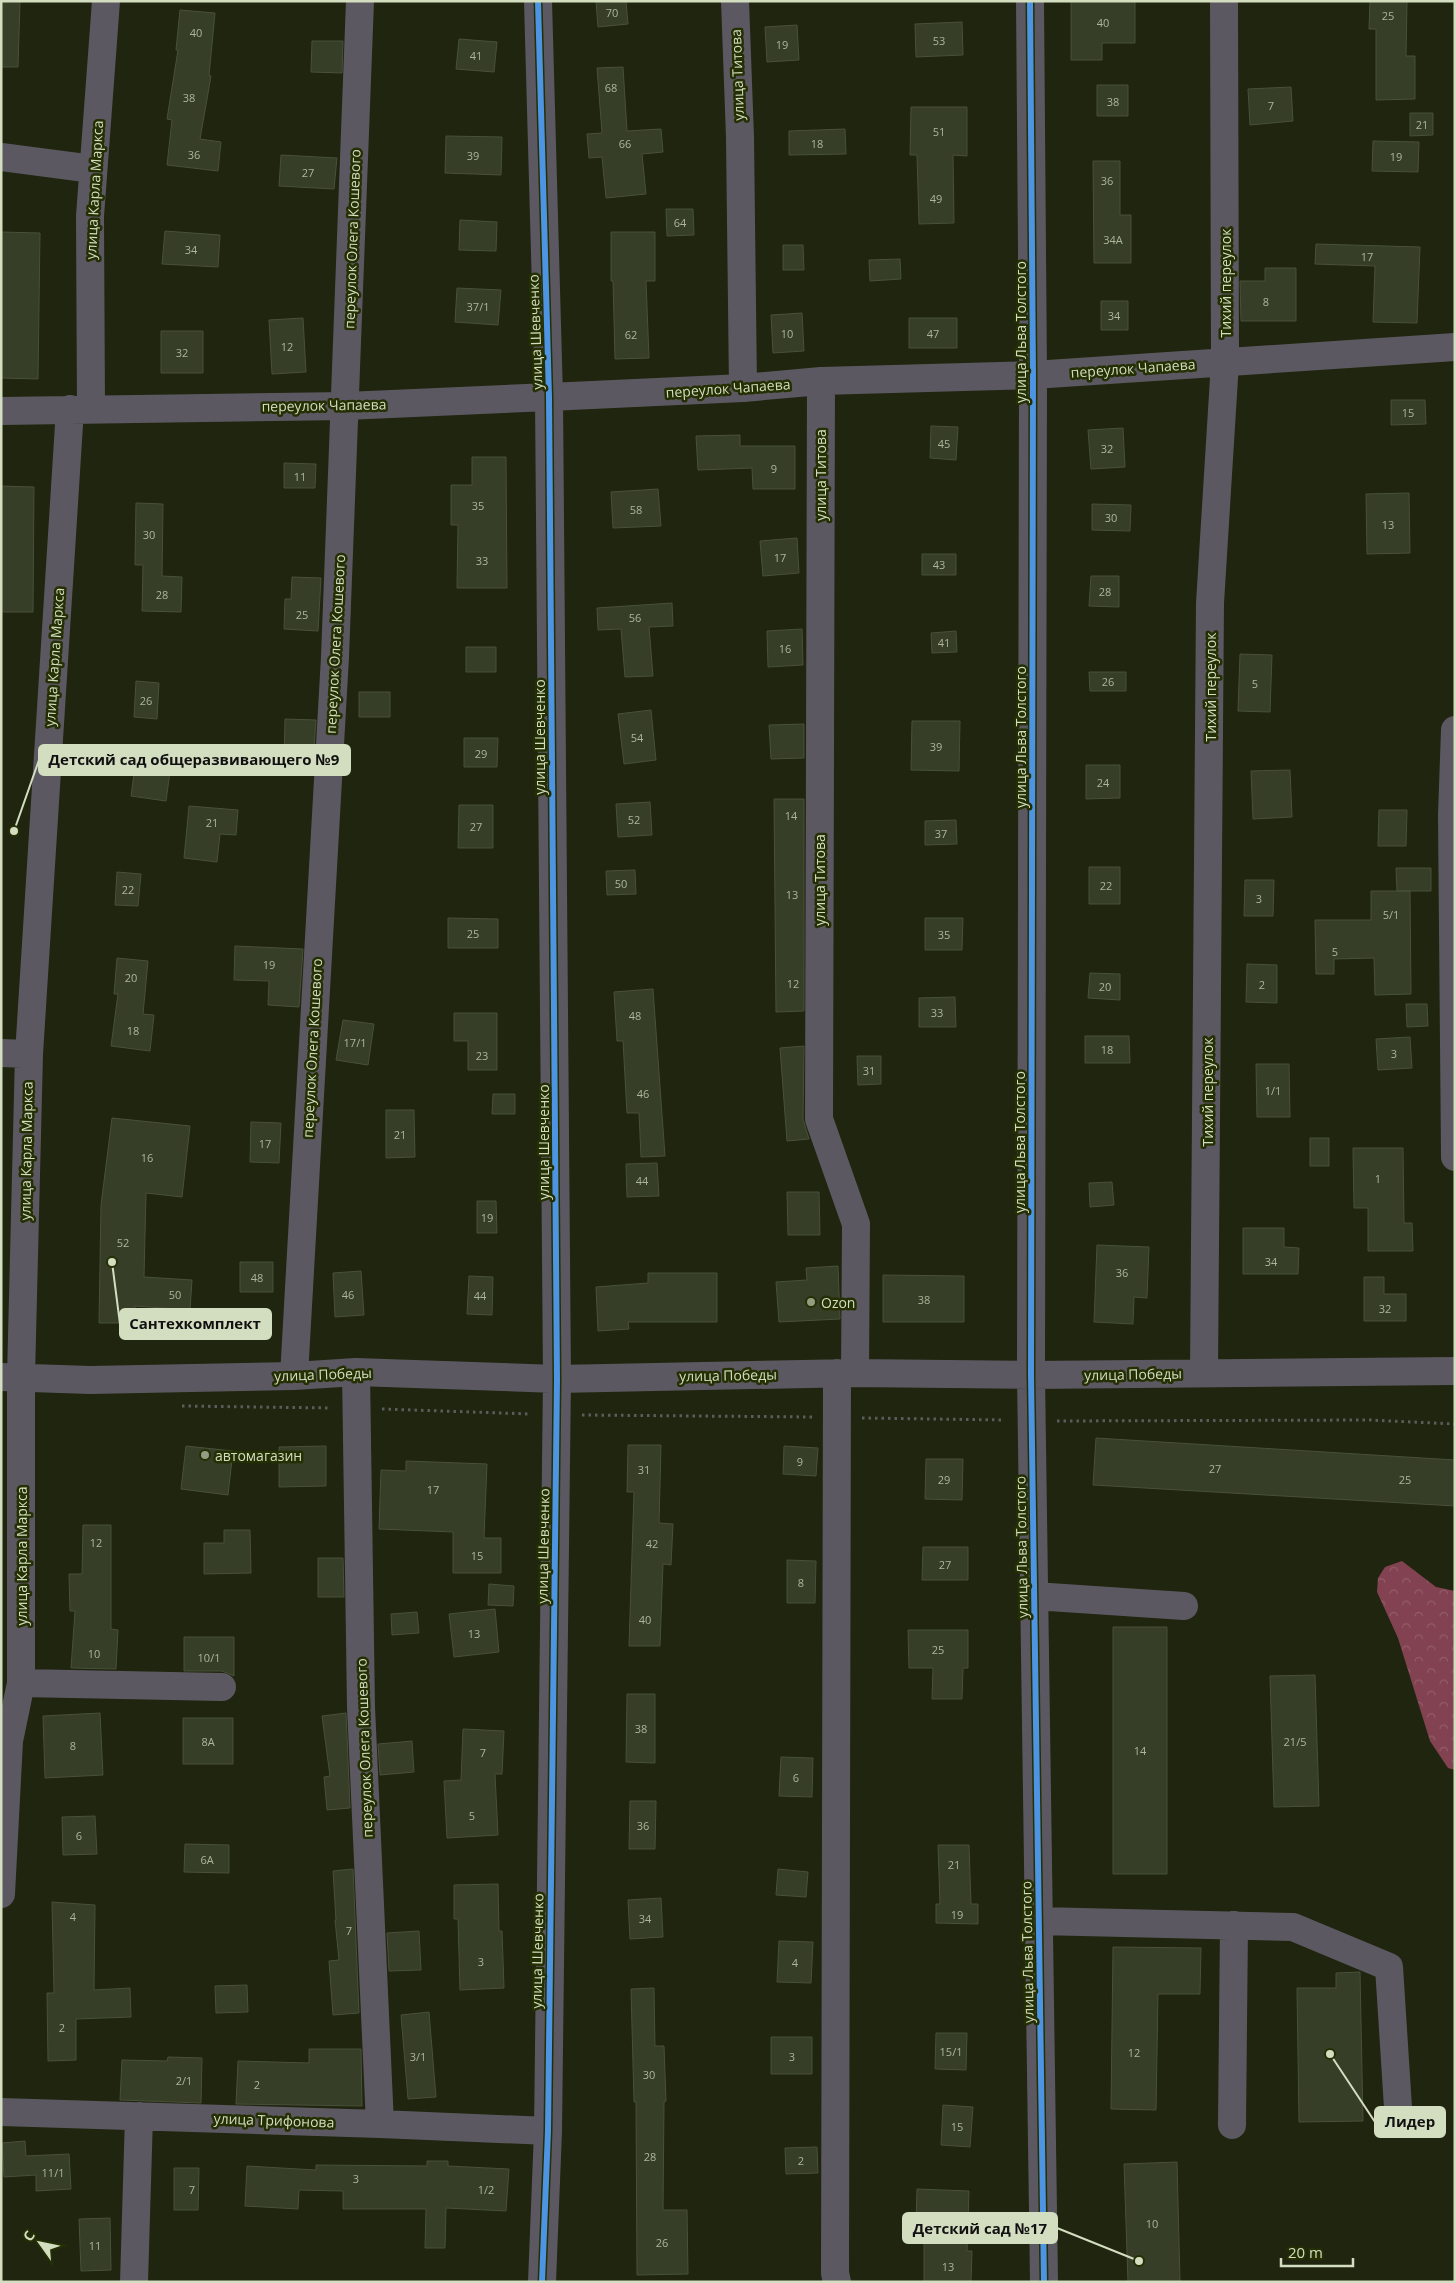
<svg xmlns="http://www.w3.org/2000/svg" width="1456" height="2283" viewBox="0 0 1456 2283" font-family="'Open Sans',sans-serif">
	<style>
		.forest { fill: url(#forest-crowns) }
		.building { fill: #373e27; stroke: #49503b }
		.lines { fill: none; stroke-linecap: round; stroke-linejoin: round }
		.path { stroke: #5d5c5c; stroke-width: 3; stroke-dasharray: 2.5 4; stroke-linecap: butt }
		.minor { stroke: #5c5861; stroke-width: 28 }
		.cycleway-casing { stroke: #242f04; stroke-width: 9 }
		.cycleway { stroke: #4d94e3; stroke-width: 6 }
		.poi-dot { fill: #949d82; stroke: #242f04; stroke-width: 2 }
		.labels { text-anchor: middle; dominant-baseline: central; stroke-width: 5; stroke-linejoin: round; paint-order: stroke }
		.number-label { font-size: 11px; fill: #acb69a }
		.street-label { font-size: 14px; fill: #d3dec0; stroke: #242f04 }
		.poi-label { font-size: 14px; fill: #d3dec0; stroke: #242f04; text-anchor: start }
		.leader { fill: none; stroke: #d3dec0; stroke-width: 2 }
		.callout-dot { fill: #d3dec0; stroke: #242f04; stroke-width: 2 }
		.callout { fill: #d3dec0; stroke: #d3dec0; stroke-width: 2 }
		.callout-label { font-size: 15px; text-anchor: middle; font-weight: bold; fill: #111 }
	</style>
	<defs>
		<pattern id="forest-crowns" width="20" height="18" patternUnits="userSpaceOnUse" patternTransform="scale(1.25)"><rect width="20" height="18" fill="#824251"/><path d="M2 6a3 3 0 1 1 6 0M12 15a3 3 0 1 1 6 0" fill="none" stroke="#935d68"/></pattern>
	</defs>
	<rect width="100%" height="100%" fill="#1f250e"/>
	<path class="forest" d="M1402 1561 1436 1587 1455 1591V1770L1448 1768 1430 1741 1398 1638 1377 1592 1378 1578 1385 1567Z"/>
	<path class="building" d="M1 1H20L18 67H1Z
		M596 1H626L628 24 598 27Z
		M1071 1H1135V43H1102V60H1071Z
		M1370 1H1407L1406 56H1415V99L1376 100V29H1369Z
		M180 10 215 13 209 75 211 76 200 139 221 142 218 171 167 165 172 120 167 119 178 50H176Z
		M962 22 963 55 916 57 915 24Z
		M797 25 799 60 767 62 765 27Z
		M459 39 497 42 494 72 456 69Z
		M312 41H343L342 73 311 72Z
		M623 67 627 131 661 129 663 152 642 154 646 194 606 198 602 157 589 158 587 134 602 133 597 68Z
		M1097 85H1128V116H1097Z
		M1291 87 1293 121 1250 125 1248 89Z
		M911 107H967V156L953 155 954 223 919 224 917 155H910Z
		M1410 113H1433V135L1410 136Z
		M845 129 846 154 789 155V131Z
		M446 136 502 137 501 175 445 173Z
		M1373 141 1419 142 1418 172 1372 171Z
		M281 155 337 158 334 189 279 186Z
		M1093 161H1120V215H1131V263H1094Z
		M666 209H693L694 235 667 236Z
		M460 220 497 222 496 251 459 250Z
		M165 231 220 235 218 267 162 264Z
		M1 232 40 233 38 379 1 378Z
		M611 232H655V281H646L649 358 615 359 613 281H611Z
		M1316 244 1420 247 1417 323 1373 322 1375 266 1315 264Z
		M783 245H803L804 270H783Z
		M900 259 901 279 870 281 869 260Z
		M1265 268H1296V321H1241L1240 281H1265Z
		M457 288 501 290 498 325 455 322Z
		M1101 301H1128V330H1101Z
		M802 313 804 351 773 353 771 315Z
		M303 318 306 372 272 374 269 320Z
		M909 318H957V348H909Z
		M161 331H203V373H161Z
		M1391 400H1425L1426 424 1391 425Z
		M931 426 958 427 956 460 930 458Z
		M1123 428 1125 467 1091 469 1088 430Z
		M740 435V446H795V489H753L752 468 698 470 696 436Z
		M472 457H506L507 588H457L458 525H451V485H472Z
		M284 463 316 464 315 488H284Z
		M1 486 34 487 33 612H1Z
		M658 489 661 526 613 528 611 492Z
		M1409 493 1410 553 1367 554 1366 494Z
		M136 503 163 504 162 576 182 577 181 612 142 611 143 565H135Z
		M1092 504 1131 505 1130 531 1092 530Z
		M797 538 799 573 763 576 760 541Z
		M922 554H956V575H922Z
		M1091 576H1119V607L1089 606Z
		M292 577 321 578 318 631 284 629 285 599H291Z
		M672 603 673 626 649 627 653 676 625 677 621 629 598 630 597 608Z
		M802 629 803 665 768 667 767 631Z
		M956 631 957 652 932 653 931 633Z
		M466 647H496V672H466Z
		M1240 654 1272 655 1270 712 1238 711Z
		M1089 672H1126V691H1090Z
		M136 681 159 683 157 719 134 717Z
		M359 692H390V717H359Z
		M651 710 656 760 624 764 618 714Z
		M285 719 316 720 313 761H284Z
		M912 721H960L959 771 911 770Z
		M804 724V758L771 759 769 725Z
		M464 738H498L497 767H464Z
		M137 752 172 757 166 801 131 796Z
		M1086 765H1120V798L1086 799Z
		M1290 770 1292 817 1253 819 1251 771Z
		M774 799H804V1011L776 1012Z
		M650 802 652 835 618 837 616 804Z
		M459 805H493V848H458Z
		M189 806 238 810 236 835 220 834 217 862 184 858Z
		M1379 810H1407L1406 846H1378Z
		M956 820 957 844 925 845V821Z
		M1089 867H1120V904H1089Z
		M1396 868H1431V891H1397Z
		M635 870 636 894 607 895 606 871Z
		M117 872 141 874 138 906 115 905Z
		M1245 880H1274L1273 916H1244Z
		M1371 891H1410L1411 994 1375 995 1374 958 1334 959V974H1316L1315 920H1371Z
		M448 918 498 919V948H448Z
		M925 918H963L962 950H925Z
		M235 946 303 949 299 1007 268 1005 269 981 234 980Z
		M117 958 148 961 143 1014 154 1015 150 1051 111 1046 118 994H114Z
		M1247 964 1277 965V1003L1246 1002Z
		M1090 973 1120 974V1000L1088 998Z
		M653 989 665 1156 641 1157 639 1113H627L623 1041H617L614 992Z
		M955 997 956 1027H919V998Z
		M1406 1004H1427L1428 1026 1407 1027Z
		M454 1013H497V1070H468V1041H454Z
		M343 1020 374 1024 368 1065 336 1060Z
		M1085 1036H1129L1130 1063H1085Z
		M1410 1037 1412 1068 1378 1070 1376 1039Z
		M804 1046 803 1119 809 1139 787 1141 780 1048Z
		M857 1056H881V1084L858 1085Z
		M1256 1064H1289L1290 1117H1257Z
		M493 1094H515V1114H492Z
		M386 1110H414L415 1157 386 1158Z
		M112 1118 190 1126 182 1197 146 1193 144 1277 192 1280 190 1310 135 1306V1323H99L101 1205Z
		M251 1122 281 1123 279 1163 250 1162Z
		M1310 1138H1329V1166H1310Z
		M1353 1148H1403L1404 1223H1412L1413 1251H1368V1208H1354Z
		M657 1163 659 1196 627 1197 626 1164Z
		M1112 1182 1114 1205 1090 1207 1089 1183Z
		M787 1192H819L820 1235H788Z
		M477 1201H496L497 1233H477Z
		M1243 1228H1284V1247L1299 1248 1298 1274H1243Z
		M1097 1245 1149 1247 1147 1298 1134 1297 1133 1324 1094 1322Z
		M240 1262H273V1292H240Z
		M838 1266 840 1319 779 1322 776 1282 807 1280 806 1268Z
		M361 1271 364 1315 335 1317 333 1273Z
		M648 1273H717V1322H628L629 1329 598 1331 596 1287 648 1283Z
		M883 1275 964 1276V1322H883Z
		M469 1276 493 1277 492 1315 467 1314Z
		M1364 1277H1384V1294H1406V1321H1364Z
		M1096 1438 1455 1460V1506L1093 1485Z
		M628 1445H661L659 1523 673 1524 671 1565 663 1564 660 1646H629L634 1492H627Z
		M186 1446 233 1451 228 1495 181 1489Z
		M326 1446V1486L279 1487V1447Z
		M784 1446 818 1448 816 1476 783 1474Z
		M926 1459H963L962 1500 925 1499Z
		M406 1461 487 1464 484 1538H501V1573H453V1532L379 1529 381 1470 406 1471Z
		M83 1525H111V1629L118 1630 116 1669 71 1668 75 1611H70L69 1574H82Z
		M224 1530H250L251 1573 204 1574V1543H224Z
		M923 1547H968V1580H922Z
		M318 1558H343L344 1597H318Z
		M787 1560 816 1561 815 1603H787Z
		M489 1584 514 1586 513 1606 488 1605Z
		M495 1609 499 1652 454 1657 449 1614Z
		M417 1612 419 1633 392 1635 391 1614Z
		M1113 1627H1167V1874H1113Z
		M908 1630H968V1668H963L962 1699H932L933 1668H909Z
		M184 1637H234V1676L222 1671H184Z
		M1315 1675 1319 1806 1274 1807 1270 1676Z
		M627 1694H655V1763L626 1762Z
		M100 1713 103 1775 45 1778 43 1716Z
		M346 1713 350 1808 327 1810 324 1777 330 1776 322 1716Z
		M183 1718H233V1764H183Z
		M463 1729 504 1731 502 1774H495L498 1835 447 1838 444 1781 461 1780Z
		M412 1741 414 1772 380 1775 378 1744Z
		M781 1757 813 1758 812 1797 779 1796Z
		M630 1801H656L655 1849H629Z
		M95 1816 97 1854 63 1855 62 1817Z
		M185 1844 229 1845V1873L184 1872Z
		M938 1845H969L971 1904H978V1924L936 1923V1904H940Z
		M353 1869 359 2013 333 2015 329 1961 339 1960 335 1920H336L333 1871Z
		M778 1869 808 1872 806 1897 776 1895Z
		M498 1884 499 1931H502L504 1988 460 1990 458 1919H454V1885Z
		M661 1898 663 1937 630 1939 628 1900Z
		M52 1902 95 1905 94 1990 130 1988 131 2017 76 2019V2060L48 2061 47 1993H54Z
		M419 1931 421 1970 389 1971 387 1933Z
		M779 1941 813 1942 811 1983 777 1982Z
		M1113 1947 1201 1948 1200 1994H1158L1156 2110 1111 2109Z
		M1360 1972 1363 2121 1299 2122 1297 1988H1336V1973Z
		M247 1985 248 2012 216 2013 215 1986Z
		M654 1988 655 2046H664L666 2101 664 2102 663 2210H687L688 2274 637 2275 636 2102H634L631 1989Z
		M429 2012 436 2097 408 2099 401 2015Z
		M936 2033H967L966 2070 935 2069Z
		M771 2037H812V2074H771Z
		M309 2049H361L362 2106 236 2104 238 2061 309 2063Z
		M168 2057 202 2058 201 2103 120 2100 122 2060 167 2061Z
		M943 2105 973 2107 970 2147 941 2145Z
		M25 2141 26 2156 69 2154 71 2189 36 2191V2175L4 2177 2 2143Z
		M817 2147 818 2173 786 2174 785 2148Z
		M427 2161H448V2166L509 2169 506 2211 446 2208 445 2248H425L426 2209H343V2191L299 2190 298 2209 245 2206 247 2166 316 2170V2165L427 2166Z
		M1177 2162 1180 2282H1128L1124 2164Z
		M174 2168H199L198 2210H174Z
		M917 2189 969 2191 967 2251H972L971 2282H924V2224H916Z
		M110 2218 111 2270 81 2271 79 2219Z"/>
	<g class="lines">
		<path class="path" d="M182 1406 331 1408
			M382 1409 531 1414
			M582 1415 813 1417
			M862 1418 1005 1420
			M1057 1421 1369 1420 1455 1424"/>
		<path class="minor" d="M538 1 549 397 557 1379 548 2131 542 2282
			M735 1 740 137 743 388
			M1030 1 1033 375 1031 1375 1044 2282
			M1 157 93 169
			M821 381 819 1119 856 1224 855 1373
			M91 409 90 216 106 1
			M1 411 346 406 549 397 743 388 821 381 1033 375 1455 347
			M1455 730 1452 815 1455 1157
			M1 1053 29 1054
			M356 1372 361 1707 380 2124
			M837 1373 835 2273 837 2282
			M1204 1373 1210 603 1225 362 1224 1
			M294 1376 335 657 360 1
			M1 1377 90 1380 294 1376 356 1372 557 1379 855 1373 1031 1375 1455 1371
			M1034 1596 1184 1606
			M21 1683 222 1687
			M1 1894 9 1741 21 1683V1377L29 1054 70 409
			M1039 1921 1293 1927 1389 1967 1399 2123
			M1 2112 380 2124 548 2131
			M1232 2125 1234 1925
			M134 2282 139 2116"/>
		<defs>
			<path id="cycleway" d="M538 1 549 397 557 1379 548 2131 542 2282
				M1030 1 1033 375 1031 1375 1044 2282"/>
		</defs>
		<use href="#cycleway" class="cycleway-casing"/>
		<use href="#cycleway" class="cycleway"/>
	</g>
	<g class="poi-dot">
		<circle cx="811" cy="1302" r="5"/>
		<circle cx="205" cy="1455" r="5"/>
	</g>
	<g class="labels">
		<g class="number-label">
			<text x="612" y="12">70</text>
			<text x="1388" y="15">25</text>
			<text x="1103" y="22">40</text>
			<text x="196" y="32">40</text>
			<text x="939" y="40">53</text>
			<text x="782" y="44">19</text>
			<text x="476" y="55">41</text>
			<text x="611" y="87">68</text>
			<text x="189" y="97">38</text>
			<text x="1113" y="101">38</text>
			<text x="1271" y="105">7</text>
			<text x="1422" y="124">21</text>
			<text x="939" y="131">51</text>
			<text x="625" y="143">66</text>
			<text x="817" y="143">18</text>
			<text x="194" y="154">36</text>
			<text x="473" y="155">39</text>
			<text x="1396" y="156">19</text>
			<text x="308" y="172">27</text>
			<text x="1107" y="180">36</text>
			<text x="936" y="198">49</text>
			<text x="680" y="222">64</text>
			<text x="1113" y="239">34А</text>
			<text x="191" y="249">34</text>
			<text x="1367" y="256">17</text>
			<text x="1266" y="301">8</text>
			<text x="478" y="306">37/1</text>
			<text x="1114" y="315">34</text>
			<text x="787" y="333">10</text>
			<text x="933" y="333">47</text>
			<text x="631" y="334">62</text>
			<text x="287" y="346">12</text>
			<text x="182" y="352">32</text>
			<text x="1408" y="412">15</text>
			<text x="944" y="443">45</text>
			<text x="1107" y="448">32</text>
			<text x="774" y="468">9</text>
			<text x="300" y="476">11</text>
			<text x="478" y="505">35</text>
			<text x="636" y="509">58</text>
			<text x="1111" y="517">30</text>
			<text x="1388" y="524">13</text>
			<text x="149" y="534">30</text>
			<text x="780" y="557">17</text>
			<text x="482" y="560">33</text>
			<text x="939" y="564">43</text>
			<text x="1105" y="591">28</text>
			<text x="162" y="594">28</text>
			<text x="302" y="614">25</text>
			<text x="635" y="617">56</text>
			<text x="944" y="642">41</text>
			<text x="785" y="648">16</text>
			<text x="1108" y="681">26</text>
			<text x="1255" y="683">5</text>
			<text x="146" y="700">26</text>
			<text x="637" y="737">54</text>
			<text x="936" y="746">39</text>
			<text x="481" y="753">29</text>
			<text x="1103" y="782">24</text>
			<text x="791" y="815">14</text>
			<text x="634" y="819">52</text>
			<text x="212" y="822">21</text>
			<text x="476" y="826">27</text>
			<text x="941" y="833">37</text>
			<text x="621" y="883">50</text>
			<text x="1106" y="885">22</text>
			<text x="128" y="889">22</text>
			<text x="792" y="894">13</text>
			<text x="1259" y="898">3</text>
			<text x="1391" y="914">5/1</text>
			<text x="473" y="933">25</text>
			<text x="944" y="934">35</text>
			<text x="1335" y="951">5</text>
			<text x="269" y="964">19</text>
			<text x="131" y="977">20</text>
			<text x="793" y="983">12</text>
			<text x="1262" y="984">2</text>
			<text x="1105" y="986">20</text>
			<text x="937" y="1012">33</text>
			<text x="635" y="1015">48</text>
			<text x="133" y="1030">18</text>
			<text x="355" y="1042">17/1</text>
			<text x="1107" y="1049">18</text>
			<text x="1394" y="1053">3</text>
			<text x="482" y="1055">23</text>
			<text x="869" y="1070">31</text>
			<text x="1273" y="1090">1/1</text>
			<text x="643" y="1093">46</text>
			<text x="400" y="1134">21</text>
			<text x="265" y="1143">17</text>
			<text x="147" y="1157">16</text>
			<text x="1378" y="1178">1</text>
			<text x="642" y="1180">44</text>
			<text x="487" y="1217">19</text>
			<text x="123" y="1242">52</text>
			<text x="1271" y="1261">34</text>
			<text x="1122" y="1272">36</text>
			<text x="257" y="1277">48</text>
			<text x="175" y="1294">50</text>
			<text x="348" y="1294">46</text>
			<text x="480" y="1295">44</text>
			<text x="924" y="1299">38</text>
			<text x="1385" y="1308">32</text>
			<text x="800" y="1461">9</text>
			<text x="1215" y="1468">27</text>
			<text x="644" y="1469">31</text>
			<text x="944" y="1479">29</text>
			<text x="1405" y="1479">25</text>
			<text x="433" y="1489">17</text>
			<text x="96" y="1542">12</text>
			<text x="652" y="1543">42</text>
			<text x="477" y="1555">15</text>
			<text x="945" y="1564">27</text>
			<text x="801" y="1582">8</text>
			<text x="645" y="1619">40</text>
			<text x="474" y="1633">13</text>
			<text x="938" y="1649">25</text>
			<text x="94" y="1653">10</text>
			<text x="209" y="1657">10/1</text>
			<text x="641" y="1728">38</text>
			<text x="208" y="1741">8А</text>
			<text x="1295" y="1741">21/5</text>
			<text x="73" y="1745">8</text>
			<text x="1140" y="1750">14</text>
			<text x="483" y="1752">7</text>
			<text x="796" y="1777">6</text>
			<text x="472" y="1815">5</text>
			<text x="643" y="1825">36</text>
			<text x="79" y="1835">6</text>
			<text x="207" y="1859">6А</text>
			<text x="954" y="1864">21</text>
			<text x="957" y="1914">19</text>
			<text x="73" y="1916">4</text>
			<text x="645" y="1918">34</text>
			<text x="349" y="1930">7</text>
			<text x="481" y="1961">3</text>
			<text x="795" y="1962">4</text>
			<text x="62" y="2027">2</text>
			<text x="951" y="2051">15/1</text>
			<text x="1134" y="2052">12</text>
			<text x="418" y="2056">3/1</text>
			<text x="792" y="2056">3</text>
			<text x="649" y="2074">30</text>
			<text x="184" y="2080">2/1</text>
			<text x="257" y="2084">2</text>
			<text x="957" y="2126">15</text>
			<text x="650" y="2156">28</text>
			<text x="801" y="2160">2</text>
			<text x="53" y="2172">11/1</text>
			<text x="356" y="2178">3</text>
			<text x="192" y="2189">7</text>
			<text x="486" y="2189">1/2</text>
			<text x="1152" y="2223">10</text>
			<text x="662" y="2242">26</text>
			<text x="95" y="2245">11</text>
			<text x="948" y="2266">13</text>
		</g>
		<g class="street-label">
			<text transform="translate(737 75) rotate(-92)">улица Титова</text>
			<text transform="translate(94 190) rotate(-87)">улица Карла Маркса</text>
			<text transform="translate(352 239) rotate(-88)">переулок Олега Кошевого</text>
			<text transform="translate(1225 283) rotate(-90)">Тихий переулок</text>
			<text transform="translate(535 332) rotate(-92)">улица Шевченко</text>
			<text transform="translate(1020 332) rotate(-90)">улица Льва Толстого</text>
			<text transform="translate(1133 368) rotate(-4)">переулок Чапаева</text>
			<text transform="translate(728 388) rotate(-4)">переулок Чапаева</text>
			<text transform="translate(324 405) rotate(-1)">переулок Чапаева</text>
			<text transform="translate(820 475) rotate(-90)">улица Титова</text>
			<text transform="translate(335 644) rotate(-87)">переулок Олега Кошевого</text>
			<text transform="translate(54 657) rotate(-86)">улица Карла Маркса</text>
			<text transform="translate(1210 687) rotate(-90)">Тихий переулок</text>
			<text transform="translate(539 737) rotate(-90)">улица Шевченко</text>
			<text transform="translate(1020 737) rotate(-90)">улица Льва Толстого</text>
			<text transform="translate(819 880) rotate(-90)">улица Титова</text>
			<text transform="translate(312 1048) rotate(-87)">переулок Олега Кошевого</text>
			<text transform="translate(1207 1092) rotate(-90)">Тихий переулок</text>
			<text transform="translate(543 1142) rotate(-90)">улица Шевченко</text>
			<text transform="translate(1019 1142) rotate(-90)">улица Льва Толстого</text>
			<text transform="translate(26 1151) rotate(-89)">улица Карла Маркса</text>
			<text transform="translate(323 1374) rotate(-2)">улица Победы</text>
			<text transform="translate(1133 1374) rotate(-1)">улица Победы</text>
			<text transform="translate(728 1375) rotate(-1)">улица Победы</text>
			<text transform="translate(543 1546) rotate(-89)">улица Шевченко</text>
			<text transform="translate(1021 1547) rotate(-91)">улица Льва Толстого</text>
			<text transform="translate(21 1556) rotate(-90)">улица Карла Маркса</text>
			<text transform="translate(364 1748) rotate(-92)">переулок Олега Кошевого</text>
			<text transform="translate(537 1951) rotate(-89)">улица Шевченко</text>
			<text transform="translate(1027 1952) rotate(-91)">улица Льва Толстого</text>
			<text transform="translate(274 2120) rotate(2)">улица Трифонова</text>
		</g>
		<g class="poi-label">
			<text x="821" y="1302">Ozon</text>
			<text x="215" y="1455">автомагазин</text>
		</g>
	</g>
	<path class="leader" d="M14 831L39 760M112 1262L120 1324M1330 2054L1375 2122M1139 2261L1057 2228"/>
	<g class="callout-dot">
		<circle cx="14" cy="831" r="5"/>
		<circle cx="112" cy="1262" r="5"/>
		<circle cx="1330" cy="2054" r="5"/>
		<circle cx="1139" cy="2261" r="5"/>
	</g>
	<g class="callout">
		<rect x="39" y="745" width="311" height="30" rx="5"/>
		<rect x="120" y="1309" width="151" height="30" rx="5"/>
		<rect x="1375" y="2107" width="70" height="30" rx="5"/>
		<rect x="903" y="2213" width="154" height="30" rx="5"/>
	</g>
	<g class="callout-label">
		<text x="194" y="765">Детский сад общеразвивающего №9</text>
		<text x="195" y="1329">Сантехкомплект</text>
		<text x="1410" y="2127">Лидер</text>
		<text x="980" y="2234">Детский сад №17</text>
	</g>
	<rect width="1456" height="2283" fill="none" stroke="#d3dec0" stroke-width="5"/>
	<g transform="translate(40 2243) rotate(303)" stroke="#242f04" stroke-width="4" paint-order="stroke">
	<path d="M0-4L9 19L0 12L-9 19Z" fill="#d3dec0"/>
	<text y="-8" font-size="14" font-weight="bold" text-anchor="middle" fill="#d3dec0">С</text>
	</g>
	<path d="M1281 2258v8h72v-8" fill="none" stroke="#d3dec0" stroke-width="2.5"/>
	<text x="1288" y="2258" font-size="15" fill="#d3dec0" stroke="#242f04" stroke-width="4" paint-order="stroke">20 m</text>
</svg>
